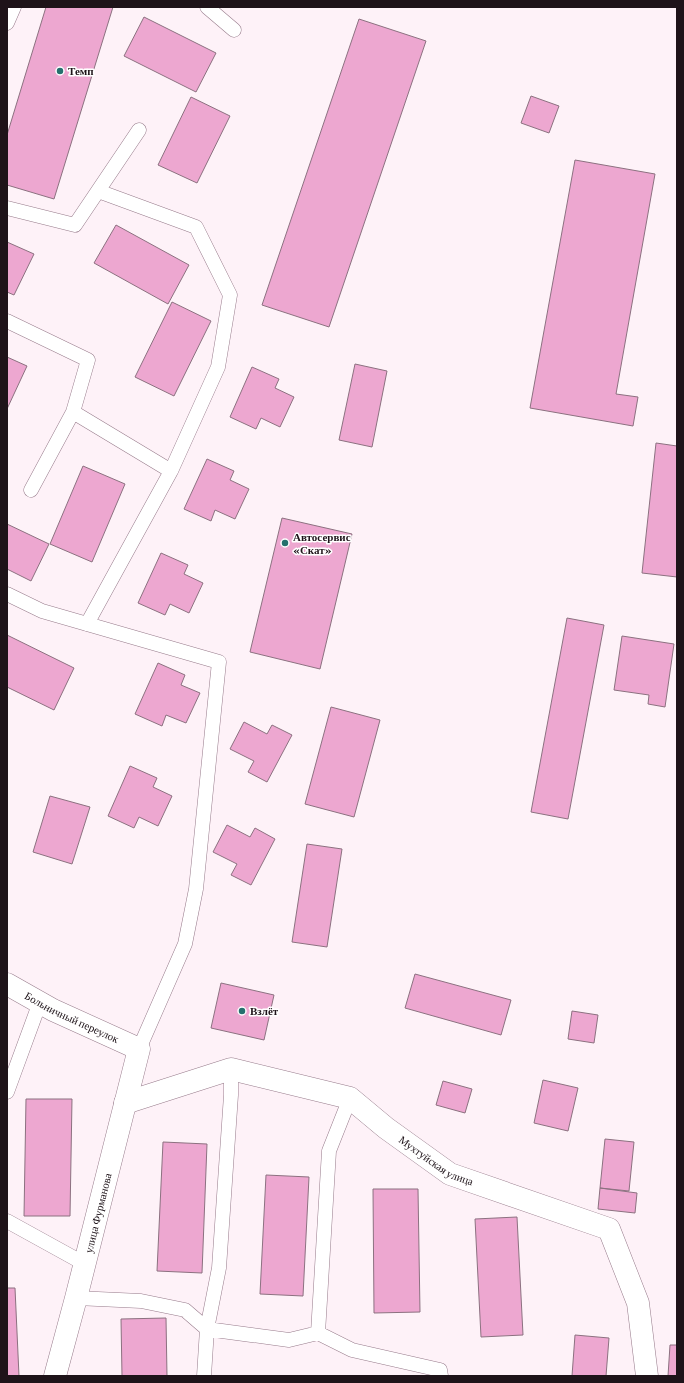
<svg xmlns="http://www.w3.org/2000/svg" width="684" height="1383" viewBox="0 0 684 1383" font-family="'Crimson Pro',serif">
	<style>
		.building { fill: #eda7d0; stroke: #8c7180 }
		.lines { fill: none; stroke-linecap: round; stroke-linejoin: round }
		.lane-casing { stroke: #977b8b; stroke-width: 15 }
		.street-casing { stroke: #977b8b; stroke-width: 23 }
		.lane { stroke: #fff; stroke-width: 14 }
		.street { stroke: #fff; stroke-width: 22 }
		.poi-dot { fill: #25706e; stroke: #fff; stroke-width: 1.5 }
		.labels { text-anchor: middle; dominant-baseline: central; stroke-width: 3; stroke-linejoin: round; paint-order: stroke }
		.poi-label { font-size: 11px; font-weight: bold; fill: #1e1319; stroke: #fff; text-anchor: start }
		.street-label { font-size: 11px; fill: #1e1319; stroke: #fff }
	</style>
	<rect width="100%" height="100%" fill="#fef2f8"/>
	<path class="building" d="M46 7H113L54 199 7 185V135Z
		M144 17 216 53 196 92 124 56Z
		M359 19 426 41 329 327 262 305Z
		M531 96 559 106 549 133 521 123Z
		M191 97 230 116 197 183 158 165Z
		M575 160 655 174 616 394 638 397 633 426 530 408Z
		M116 225 189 265 168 304 94 263Z
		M7 242 34 254 14 295 7 292Z
		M172 302 211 321 174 396 135 377Z
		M7 357 27 366 7 409Z
		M355 364 387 371 372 447 339 440Z
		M252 367 279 379 275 388 294 397 280 427 261 418 256 429 230 417Z
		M656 443 677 446V577L642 573Z
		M207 459 234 471 230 480 249 489 235 519 215 510 211 521 184 509Z
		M83 466 125 484 92 562 50 544Z
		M282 518 352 534 320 669 250 652Z
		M7 524 49 544 31 581 7 569Z
		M161 553 188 565 184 574 203 583 189 613 170 604 165 615 138 603Z
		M567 618 604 625 568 819 531 812Z
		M7 635 74 668 54 710 7 687Z
		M622 636 674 644 665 707 648 704 649 695 614 690Z
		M158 663 185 675 181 685 200 693 186 723 166 715 162 726 135 714Z
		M331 707 380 720 354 817 305 804Z
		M244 722 267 734 272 725 292 735 267 782 248 772 254 761 230 749Z
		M130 766 157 778 153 787 172 796 158 826 139 817 134 828 108 816Z
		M50 796 90 807 72 864 33 852Z
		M227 825 250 837 255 828 275 839 251 885 231 875 237 864 213 852Z
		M307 844 342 849 327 947 292 942Z
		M415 974 511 1000 501 1035 405 1008Z
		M221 983 274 995 264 1040 211 1028Z
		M572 1011 598 1015 594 1043 568 1039Z
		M543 1080 578 1088 568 1131 534 1123Z
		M443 1081 472 1089 465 1113 436 1105Z
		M26 1099H72L70 1216H24Z
		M605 1139 634 1142 629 1191 600 1188Z
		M163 1142 207 1144 202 1273 157 1271Z
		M266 1175 309 1177 303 1296 260 1294Z
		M600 1188 637 1193 635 1213 598 1209Z
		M373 1189H418L420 1312 374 1313Z
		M517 1217 523 1335 481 1337 475 1219Z
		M7 1288H15L19 1376H7Z
		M166 1318 167 1376H122L121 1319Z
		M575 1335 609 1338 606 1376H572Z
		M670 1345H677V1376H668Z"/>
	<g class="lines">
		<defs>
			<path id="lane" d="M207 7 234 30
				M7 23 14 7
				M98 191 196 227 230 295 218 367 171 471
				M7 208 75 225 139 130
				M7 321 88 360 73 412 171 471 87 624
				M31 490 73 412
				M7 594 42 611 219 662 196 889 185 944 139 1049
				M7 1092 40 1002
				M7 1221 85 1264
				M76 1298 141 1301 185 1310 207 1329 289 1340 318 1333 329 1151 350 1098
				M318 1333 352 1350 440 1370 441 1376
				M204 1376 207 1329 219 1268 231 1095V1069"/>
			<g id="street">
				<path id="s1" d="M7 984 53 1010 139 1049 76 1298 55 1376"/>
				<path id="s2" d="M125 1103 231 1069 350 1098 386 1128 450 1174 609 1229 638 1303 647 1376"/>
			</g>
		</defs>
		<use href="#lane" class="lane-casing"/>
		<use href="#street" class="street-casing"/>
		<use href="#lane" class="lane"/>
		<use href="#street" class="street"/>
	</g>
	<g class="poi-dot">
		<circle cx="60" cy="71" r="4"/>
		<circle cx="285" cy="543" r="4"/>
		<circle cx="242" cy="1011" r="4"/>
	</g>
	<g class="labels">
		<g class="poi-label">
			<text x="68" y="71">Темп</text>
			<text x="293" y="537">Автосервис<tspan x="293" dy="13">«Скат»</tspan></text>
			<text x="250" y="1011">Взлёт</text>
		</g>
		<g class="street-label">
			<text stroke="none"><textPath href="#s1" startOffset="73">Больничный переулок</textPath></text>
			<text stroke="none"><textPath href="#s2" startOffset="341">Мухтуйская улица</textPath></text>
			<text transform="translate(98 1213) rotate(-76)">улица Фурманова</text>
		</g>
	</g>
	<rect width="684" height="1383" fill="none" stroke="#1e1319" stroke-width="16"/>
</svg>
